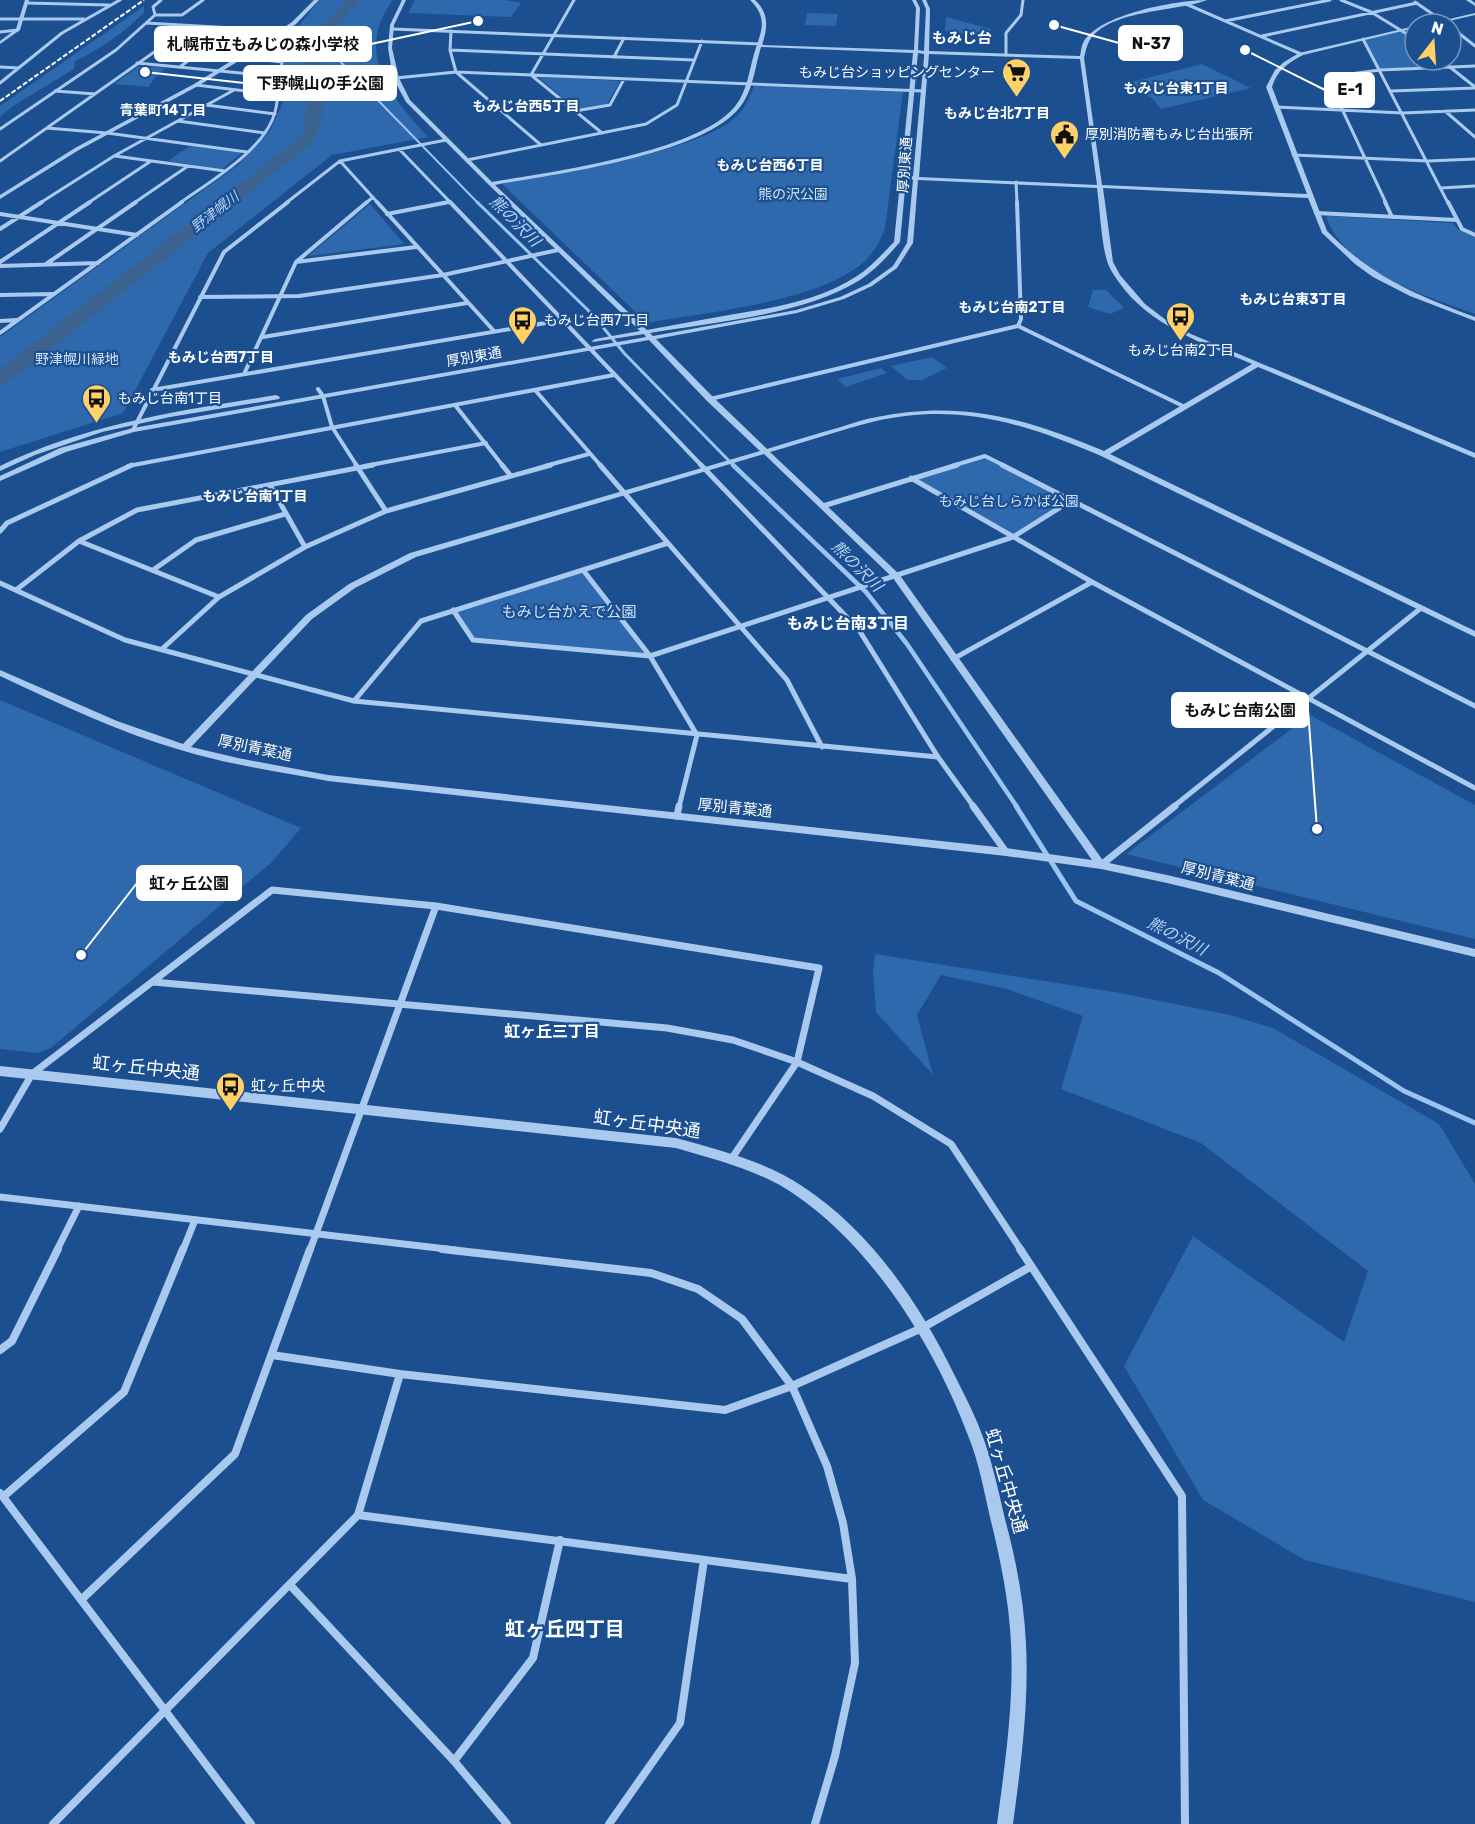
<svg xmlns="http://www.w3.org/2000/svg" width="1475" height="1824" viewBox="0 0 1475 1824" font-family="Rubik,'Noto Sans JP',sans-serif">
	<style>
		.green { fill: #2e69ad }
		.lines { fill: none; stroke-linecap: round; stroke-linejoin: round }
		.stream-far3 { stroke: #9cc4f0; stroke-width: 2 }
		.stream-far2 { stroke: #9cc4f0; stroke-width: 3 }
		.stream-far1 { stroke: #9cc4f0; stroke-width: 4.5 }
		.stream { stroke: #9cc4f0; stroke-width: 5 }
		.river { fill: #3c6290; fill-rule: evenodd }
		.minor-far4 { stroke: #a9c9ee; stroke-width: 3 }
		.minor-far3 { stroke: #a9c9ee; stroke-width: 4 }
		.minor-far2 { stroke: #a9c9ee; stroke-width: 5 }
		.minor-far1 { stroke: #a9c9ee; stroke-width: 7 }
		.minor { stroke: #a9c9ee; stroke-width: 8 }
		.tertiary { fill: #a9c9ee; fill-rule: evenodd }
		.rail { stroke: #fff; stroke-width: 2; stroke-dasharray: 5 2; stroke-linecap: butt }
		.labels { text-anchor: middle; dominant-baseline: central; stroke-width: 4.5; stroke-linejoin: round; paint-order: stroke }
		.far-poi-label { font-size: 14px; fill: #fff; stroke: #1b4f8f; text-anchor: start }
		.far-neighbourhood-label { font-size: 14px; font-weight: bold; fill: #fff; stroke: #1b4f8f }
		.far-street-label { font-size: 14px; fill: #fff; stroke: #1b4f8f }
		.far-park-label { font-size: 14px; fill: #cfe3fa; stroke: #1b4f8f }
		.far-water-label { font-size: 14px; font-style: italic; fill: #b5d3f5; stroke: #1b4f8f }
		.far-quarter-label { font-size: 15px; font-weight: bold; fill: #fff; stroke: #1b4f8f }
		.park-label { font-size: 15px; fill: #cfe3fa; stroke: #1b4f8f }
		.street-label { font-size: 15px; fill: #fff; stroke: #1b4f8f }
		.poi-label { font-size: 15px; fill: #fff; stroke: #1b4f8f; text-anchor: start }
		.water-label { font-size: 16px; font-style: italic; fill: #b5d3f5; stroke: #1b4f8f }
		.neighbourhood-label { font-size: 16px; font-weight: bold; fill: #fff; stroke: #1b4f8f }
		.near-street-label { font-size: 18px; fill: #fff; stroke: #1b4f8f }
		.near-neighbourhood-label { font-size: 20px; font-weight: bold; fill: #fff; stroke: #1b4f8f }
		.leader { fill: none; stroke: #fff; stroke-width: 2 }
		.callout-dot { fill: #fff; stroke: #1b4f8f; stroke-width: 2 }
		.callout { fill: #fff; stroke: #fff; stroke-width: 2 }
		.callout-label { font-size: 16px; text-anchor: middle; font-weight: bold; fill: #111 }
	</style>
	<rect width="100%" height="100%" fill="#1b4f8f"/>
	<path class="green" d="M319 0H393C353 53 392 97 428 137L332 155 208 253 123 413 0 452V337L238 165 270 131 283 102 284 45Z
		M415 0H505L521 3 511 17 408 13Z
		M144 6V13C123 33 101 49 75 61L74 69 13 106 0 117V106Z
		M807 13 838 14 836 26 805 25Z
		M946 17 991 29 988 36 945 31Z
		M1404 30 1415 39V60H1441L1450 67 1380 70 1363 39Z
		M1202 64 1251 88 1161 109 1152 98 1124 84Z
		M139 66 166 68 155 77 149 87 114 84Z
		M537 76 620 81 607 104 577 110Z
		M754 86 903 92 885 228C881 240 875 251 866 260 822 302 707 312 647 323L502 184C557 173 697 153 736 117 745 108 750 97 754 86Z
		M190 146 242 153 222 169 168 161Z
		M370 204 404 244 308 256Z
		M1329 216 1453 223 1457 229 1475 238V314C1422 294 1349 275 1326 217Z
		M1093 290H1106L1124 308 1110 314 1088 307Z
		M932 357 947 368 922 380H907L891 366Z
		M881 368 887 373 846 387 837 379Z
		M985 456 1072 500 1013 537 911 478Z
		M583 570 650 656 473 640 453 610Z
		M0 700 301 828 272 862 51 1048 37 1053 0 1049Z
		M1310 715 1475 805V939L1126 854Z
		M875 954 1120 993 1230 1015 1273 1028 1439 1124 1475 1184V1602L1305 1560 1203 1500 1124 1366 1193 1236 1344 1342 1368 1271 1201 1143 1061 1089 1083 1016 1007 989 941 975 917 1015 933 1075 876 1012 873 972Z"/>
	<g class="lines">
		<path class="stream-far3" d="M320 48 330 51 478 203"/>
		<path class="stream-far2" d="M477 202 593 315 624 353 734 466"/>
		<path class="stream-far1" d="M733 465 866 592 907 644 1017 807"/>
		<path class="stream" d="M1016 806 1076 901 1219 973 1404 1091 1475 1123"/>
		<path class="river" d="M346 0H359L332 32 327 48 320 55C324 83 328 119 311 144L7 383 0 385V369L300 138 303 133 310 88 306 54 314 46 321 28Z"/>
		<path class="minor-far4" d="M574 0 531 75 602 133
			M1341 0 1371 12 1415 39
			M1415 2 1447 24
			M26 3 109 5
			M1186 4 1301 54
			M155 15H182L203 0
			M0 19H84
			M1225 21 1330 0
			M146 23 233 28 181 66
			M1451 27 1475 46
			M392 29 761 44
			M451 31 450 50 456 72 541 145
			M0 32 18 30
			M1262 36 1417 3
			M1363 39 1448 203
			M267 41 292 44
			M450 50 694 60
			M1006 55V33L1021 15 1023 0
			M614 57 624 38
			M1441 60 1475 87
			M137 63 282 77
			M0 67 19 68
			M396 78 456 72 923 91
			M0 83 62 33 120 0
			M196 85 280 95
			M55 91 95 94
			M1391 91 1475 88
			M206 105 275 114
			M1276 107 1403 113 1475 110
			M575 111 610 105 624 79
			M1445 111 1475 137
			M178 121 265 133
			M47 128 107 133 247 152
			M0 129 116 50 155 15 153 7 161 0
			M399 149 451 203
			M1293 155 1428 161 1475 159
			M115 156 225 171
			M467 160 646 124 677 105 702 41
			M0 161 191 26
			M340 161 378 203
			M1016 182 1017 203
			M1441 188 1475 186
			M40 203 114 156 234 90
			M88 203 151 161
			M134 203 188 166
			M180 203C209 182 266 149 275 112 279 96 280 78 282 62L240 57
			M286 203 340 161 446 140
			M366 203 373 197
			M442 203 449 202
			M1386 203 1327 77 1380 70 1475 66"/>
		<path class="minor-far3" d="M377 202 494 331
			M450 202 702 466
			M1385 202 1392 217
			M1448 202 1462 229 1475 235
			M1316 213 1457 220
			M0 214 137 235
			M387 214 449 202
			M0 229 42 202
			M0 262 90 202
			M296 262 416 247
			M46 264 136 202
			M0 266 98 263
			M0 295 53 294
			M200 297 299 296 443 275 558 250
			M0 321 17 320
			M1018 326 1183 406
			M0 333 182 202
			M263 337 467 303
			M244 374 296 262 367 202
			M318 389 323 396 332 427 357 466
			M152 390 563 320
			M535 390 601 466
			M710 399 1018 326 1021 319 1017 202
			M455 405 503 466
			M133 430 224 252 288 202
			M128 466 614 375
			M365 466 486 443
			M545 466 589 454
			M952 466 985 456 1005 466"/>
		<path class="minor-far2" d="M356 465 386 511
			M502 465 511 476
			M600 465 787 680 822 747
			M701 465 859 630 938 757 974 807
			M1002 465 1475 706
			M911 478 1092 582 1475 788
			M270 485 305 547
			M823 506 957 465
			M0 531 7 523 132 465
			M79 541 219 597
			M153 570 196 540 285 514
			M583 570 650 656 697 735 679 807
			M0 583 125 640 354 701 938 757
			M16 590 79 541 137 510 373 465
			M453 610 473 640 650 656 1013 537 1072 500
			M162 649 219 597 305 547 386 511 551 465
			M953 659 1092 582
			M354 701 421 621 668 543
			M1173 807 1421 608"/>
		<path class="minor-far1" d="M973 806 1006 852
			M677 816 679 806
			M1101 865 1175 806
			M153 982 667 1028 733 1040 797 1062 873 1096 951 1144 1021 1250
			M0 1129 32 1074 272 890 436 906 819 968 797 1062 732 1158
			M0 1197 455 1250
			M57 1250 79 1206
			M183 1250 195 1220
			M310 1250 436 906"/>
		<path class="minor" d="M442 1249 651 1273 698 1289 742 1319 792 1386 827 1466 843 1523 852 1579 855 1663 835 1756 815 1824
			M1020 1249 1182 1496 1185 1824
			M0 1350 12 1341 58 1249
			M272 1355 400 1374 725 1410 792 1386 922 1328 1030 1267
			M0 1493 251 1824
			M3 1497 124 1392 183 1249
			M358 1515 852 1579
			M290 1585 454 1761 507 1824
			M81 1600 235 1454 310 1249
			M454 1761 533 1658 560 1540
			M53 1824 358 1515 400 1374
			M609 1824 680 1723 704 1560"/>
		<path class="tertiary" d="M25 0H29L20 30 0 44V41L16 29Z
			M314 0H319L296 24 263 46 198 86 79 150 0 199V195L75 148 194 84 259 44 292 22Z
			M402 0H406L394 25 392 48 399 78 410 100 492 182C551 172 701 152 736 105 747 91 749 71 754 54 761 31 769 19 750 0H755C769 13 768 27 762 45L914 50 916 8 912 0H916L920 8 918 50 924 51 926 9 922 0H926L930 9 929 51 1080 56C1081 52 1081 47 1083 43 1098 14 1178 0 1207 0 1178 12 1103 9 1088 44 1086 48 1085 54 1084 58L1102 185 1307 194 1266 87 1275 70 1284 62 1299 53 1415 26V28L1303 55C1288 63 1277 70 1272 87L1327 231C1372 277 1416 295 1475 317V321L1410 296 1373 277 1355 264 1322 233 1308 198 1103 188 1113 262 1120 275 1145 304 1166 320 1191 334 1475 453V458L1258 367 1110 454 1475 631V637L1101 456C1026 424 959 402 876 421 840 430 805 442 770 452L899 574 1104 862 1167 875 1475 949V957L1167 883 1101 869 1006 856 328 781C280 772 231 765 184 751 120 733 60 704 0 676V670L117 721 183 744 306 615 349 584 410 553 760 451 707 401 649 340 134 432 66 452 0 481V476L60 448 133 428 646 337 644 334 593 342 592 341 595 339 640 331 489 185 406 102 393 78 388 48 390 25ZM761 47 913 53 894 242C882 254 871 267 857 276 819 301 772 308 729 315 701 320 674 325 647 330L495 185C555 174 703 155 740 107 753 91 755 67 761 47ZM918 53 924 54V58L913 176 909 178 913 180 907 243 893 266 868 284 840 297 796 310 653 336 650 333C715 322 804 315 860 280 875 270 888 256 900 242ZM929 54 1080 59 1097 185 919 177ZM918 180 1097 188C1100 210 1101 240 1107 261 1109 268 1114 275 1118 281 1149 326 1203 343 1252 364L1104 451C1025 418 962 400 877 417 865 419 853 423 841 427 816 434 792 441 767 449L713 397 656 339 797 313 844 299 872 286 897 268 913 243ZM764 454 893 578 1092 860 1006 848 328 775 238 758 191 747 312 619 355 588 416 557Z
			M1466 0H1471L1475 3V6Z
			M1475 13V15L1436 24H1428Z
			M276 395 280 397 279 399 170 417 102 432 35 455 0 471V466C89 423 180 411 276 395Z
			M0 1066 676 1138C719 1150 765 1161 802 1186 872 1232 920 1304 956 1378 966 1398 977 1419 984 1440 993 1465 999 1493 1005 1519 1016 1560 1024 1601 1026 1644 1029 1704 1021 1764 1013 1824H997C1005 1764 1014 1703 1011 1643 1009 1600 1000 1558 990 1517 984 1491 979 1463 969 1438 936 1349 874 1248 794 1194 759 1170 716 1160 676 1148L0 1076Z"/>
		<path class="rail" d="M0 101 144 0"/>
	</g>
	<defs>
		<symbol id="supermarket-pin" viewBox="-11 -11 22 30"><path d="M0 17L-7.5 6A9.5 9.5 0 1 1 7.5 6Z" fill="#ffd166" stroke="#1b4f8f"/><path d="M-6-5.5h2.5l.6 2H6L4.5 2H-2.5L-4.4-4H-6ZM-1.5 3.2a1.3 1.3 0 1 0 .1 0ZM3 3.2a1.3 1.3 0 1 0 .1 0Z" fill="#111"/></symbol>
		<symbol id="civic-pin" viewBox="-11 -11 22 30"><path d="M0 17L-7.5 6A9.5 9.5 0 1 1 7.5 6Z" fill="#ffd166" stroke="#1b4f8f"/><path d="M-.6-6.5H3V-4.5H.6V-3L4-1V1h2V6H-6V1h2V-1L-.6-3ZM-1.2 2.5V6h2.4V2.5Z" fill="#111"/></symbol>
		<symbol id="bus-pin" viewBox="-11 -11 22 30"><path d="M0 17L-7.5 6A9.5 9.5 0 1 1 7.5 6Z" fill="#ffd166" stroke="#1b4f8f"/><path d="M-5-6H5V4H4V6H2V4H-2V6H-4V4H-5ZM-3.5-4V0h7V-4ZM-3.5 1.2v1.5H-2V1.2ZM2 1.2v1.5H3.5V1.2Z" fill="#111"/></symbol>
	</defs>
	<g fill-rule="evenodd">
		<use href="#supermarket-pin" x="1000" y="56" width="33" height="45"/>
		<use href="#civic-pin" x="1048" y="118" width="33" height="45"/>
		<use href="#bus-pin" x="1164" y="300" width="33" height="45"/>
		<use href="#bus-pin" x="506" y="304" width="33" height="45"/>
		<use href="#bus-pin" x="80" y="382" width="33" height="45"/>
		<use href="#bus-pin" x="214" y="1070" width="33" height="45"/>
	</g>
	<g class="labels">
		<g class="far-poi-label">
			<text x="995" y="72" text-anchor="end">もみじ台ショッピングセンター</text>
			<text x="1085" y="134">厚別消防署もみじ台出張所</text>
			<text x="544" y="320">もみじ台西7丁目</text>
			<text x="1181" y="350" text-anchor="middle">もみじ台南2丁目</text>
			<text x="118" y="398">もみじ台南1丁目</text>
		</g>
		<g class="far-neighbourhood-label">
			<text x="1176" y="88">もみじ台東1丁目</text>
			<text x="526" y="106">もみじ台西5丁目</text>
			<text x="163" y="110">青葉町14丁目</text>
			<text x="997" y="113">もみじ台北7丁目</text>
			<text x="770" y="165">もみじ台西6丁目</text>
			<text x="1293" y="299">もみじ台東3丁目</text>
			<text x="1012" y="307">もみじ台南2丁目</text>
			<text x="221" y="357">もみじ台西7丁目</text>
			<text x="255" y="496">もみじ台南1丁目</text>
		</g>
		<g class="far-street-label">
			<text transform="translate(905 165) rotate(-86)">厚別東通</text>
			<text transform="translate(474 357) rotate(-10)">厚別東通</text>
		</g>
		<g class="far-park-label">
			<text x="793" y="194">熊の沢公園</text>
			<text x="77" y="359">野津幌川緑地</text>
			<text x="1009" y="501">もみじ台しらかば公園</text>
		</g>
		<g class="far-water-label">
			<text transform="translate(215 212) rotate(-38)">野津幌川</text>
		</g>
		<g class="far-quarter-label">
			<text x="962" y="38">もみじ台</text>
		</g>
		<g class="park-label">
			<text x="569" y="612">もみじ台かえで公園</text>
		</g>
		<g class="street-label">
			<text transform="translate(255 748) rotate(12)">厚別青葉通</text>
			<text transform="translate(735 808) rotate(6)">厚別青葉通</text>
			<text transform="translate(1218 876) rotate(14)">厚別青葉通</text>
		</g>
		<g class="poi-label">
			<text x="251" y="1086">虹ヶ丘中央</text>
		</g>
		<g class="water-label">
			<text transform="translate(515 221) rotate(45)">熊の沢川</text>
			<text transform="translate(857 566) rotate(45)">熊の沢川</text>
			<text transform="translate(1177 936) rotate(27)">熊の沢川</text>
		</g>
		<g class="neighbourhood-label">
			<text x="848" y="623">もみじ台南3丁目</text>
			<text x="552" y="1031">虹ヶ丘三丁目</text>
		</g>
		<g class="near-street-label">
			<text transform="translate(146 1068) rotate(6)">虹ヶ丘中央通</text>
			<text transform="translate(647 1124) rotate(8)">虹ヶ丘中央通</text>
			<text transform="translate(1006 1481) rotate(74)">虹ヶ丘中央通</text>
		</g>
		<g class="near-neighbourhood-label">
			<text x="565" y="1629">虹ヶ丘四丁目</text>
		</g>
	</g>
	<path class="leader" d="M1054 25L1119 43M478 21L371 44M145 72L244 83M1245 50L1325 90M1317 829L1308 710M81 955L137 883"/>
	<g class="callout-dot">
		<circle cx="1054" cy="25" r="6"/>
		<circle cx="478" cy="21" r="6"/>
		<circle cx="145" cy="72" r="6"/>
		<circle cx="1245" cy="50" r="6"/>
		<circle cx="1317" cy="829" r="6"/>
		<circle cx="81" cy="955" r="6"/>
	</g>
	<g class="callout">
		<rect x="1119" y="26" width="63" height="34" rx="6"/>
		<rect x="155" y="27" width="216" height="34" rx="6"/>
		<rect x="244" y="66" width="152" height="34" rx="6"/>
		<rect x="1325" y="73" width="49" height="34" rx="6"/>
		<rect x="1172" y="693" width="136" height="34" rx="6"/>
		<rect x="137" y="866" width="104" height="34" rx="6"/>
	</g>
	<g class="callout-label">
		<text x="1151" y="49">N-37</text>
		<text x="263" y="50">札幌市立もみじの森小学校</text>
		<text x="320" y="89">下野幌山の手公園</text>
		<text x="1350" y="95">E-1</text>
		<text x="1240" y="716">もみじ台南公園</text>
		<text x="189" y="889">虹ヶ丘公園</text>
	</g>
	<g transform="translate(1433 42) rotate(17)"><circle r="28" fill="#1b4f8f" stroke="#7695bc" stroke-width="1.5"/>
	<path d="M0-4.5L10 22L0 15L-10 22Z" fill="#ffd166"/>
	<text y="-9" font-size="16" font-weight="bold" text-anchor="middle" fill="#ffffff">N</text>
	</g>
</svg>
